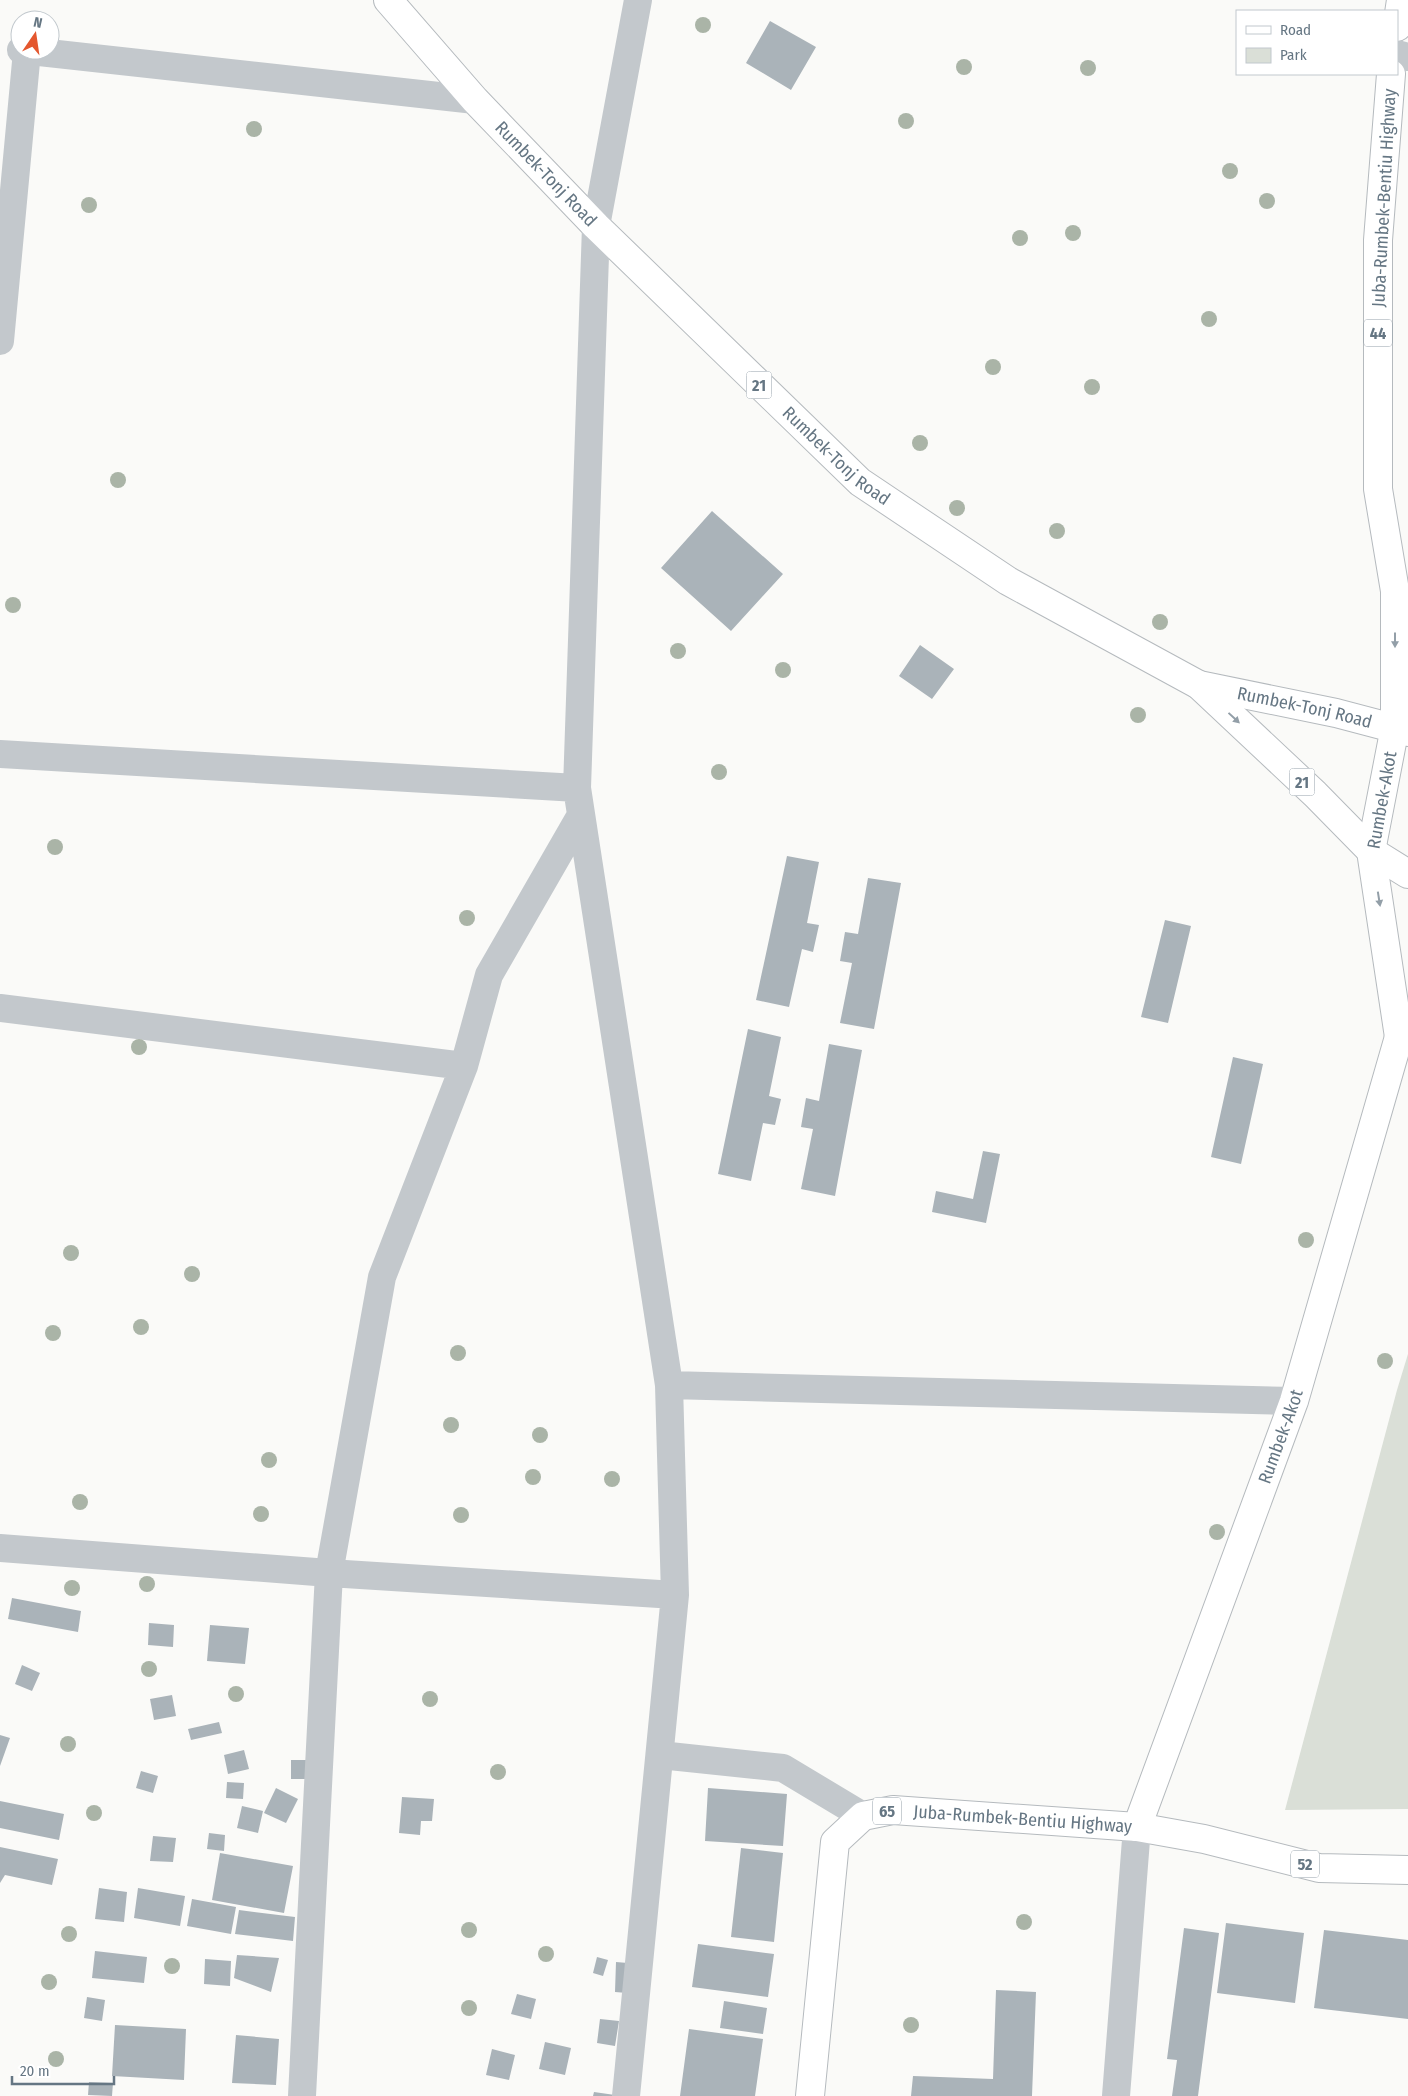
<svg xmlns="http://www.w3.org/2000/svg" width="1408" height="2096" viewBox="0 0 1408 2096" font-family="'Fira Sans Condensed',sans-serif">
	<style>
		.green { fill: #dadfd7 }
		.building { fill: #aab3b9 }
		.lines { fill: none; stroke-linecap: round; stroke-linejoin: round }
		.primary-casing { stroke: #b5babe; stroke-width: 30 }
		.street { stroke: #c3c8cc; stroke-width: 28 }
		.primary { stroke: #fff; stroke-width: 28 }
		.tree { fill: #aab4a7 }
		.oneway { fill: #939fa8 }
		.labels { text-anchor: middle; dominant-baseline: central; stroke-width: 5; stroke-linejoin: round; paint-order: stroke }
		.shield { fill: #fff; stroke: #939fa8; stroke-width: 1 }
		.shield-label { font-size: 16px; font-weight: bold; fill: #657683 }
		.street-label { font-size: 18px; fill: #657683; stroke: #fff }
	</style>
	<rect width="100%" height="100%" fill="#fafaf8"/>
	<path class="green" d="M1408 1354V1809L1285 1810 1397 1390Z"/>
	<path class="building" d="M770 21 816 47 791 90 746 63Z
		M712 511 783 574 731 631 661 568Z
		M920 645 954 669 932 699 899 676Z
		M787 856 819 862 807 923 819 925 813 952 802 949 789 1007 756 1000Z
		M868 878 901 883 874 1029 840 1023 852 963 840 961 845 932 858 934Z
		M1165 920 1191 926 1168 1023 1141 1017Z
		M748 1029 781 1037 769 1096 781 1099 775 1125 763 1123 751 1181 718 1174Z
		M829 1044 862 1050 835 1196 801 1189 813 1129 801 1127 806 1098 819 1101Z
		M1233 1057 1263 1064 1241 1164 1211 1157Z
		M983 1151 1000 1154 986 1223 932 1212 936 1191 973 1199Z
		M12 1598 81 1611 78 1632 8 1619Z
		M149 1623 174 1625 173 1647 148 1645Z
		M210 1625 249 1628 245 1664 207 1661Z
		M22 1665 40 1673 32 1691 15 1684Z
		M172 1695 176 1716 154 1720 150 1699Z
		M219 1722 222 1733 191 1740 188 1729Z
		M0 1735 10 1738 0 1766Z
		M244 1750 249 1769 228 1774 224 1755Z
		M291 1760H306L307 1779H291Z
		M141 1771 158 1776 153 1793 136 1788Z
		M227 1782 244 1783 243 1799 226 1798Z
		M276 1788 298 1799 286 1823 264 1813Z
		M708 1788 787 1794 783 1846 705 1841Z
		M402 1797 434 1799 432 1821H421L420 1835 399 1833Z
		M0 1801 64 1814 59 1840 0 1828Z
		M242 1806 263 1811 258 1833 237 1828Z
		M209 1833 225 1835 224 1851 207 1849Z
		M153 1836 176 1838 173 1862 150 1861Z
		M0 1847 58 1859 52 1885 5 1875 0 1883Z
		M741 1848 783 1853 774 1942 731 1937Z
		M220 1853 293 1866 284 1913 212 1900Z
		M99 1888 127 1892 124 1922 95 1919Z
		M138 1888 185 1896 180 1926 134 1918Z
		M192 1899 236 1907 231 1934 187 1926Z
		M239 1910 295 1917 293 1941 235 1934Z
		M1226 1923 1304 1933 1295 2003 1217 1993Z
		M1184 1928 1219 1933 1198 2096H1172L1177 2060 1167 2059Z
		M1324 1930 1408 1940V2019L1314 2008Z
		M698 1944 774 1954 768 1997 692 1987Z
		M95 1951 147 1957 144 1983 92 1978Z
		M237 1955 279 1958 271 1992 234 1978Z
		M597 1957 608 1960 603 1976 593 1973Z
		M205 1959 231 1961 230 1986 204 1984Z
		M616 1962 628 1963 627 1993 615 1992Z
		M996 1990 1036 1992 1032 2096H911L913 2076 993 2079Z
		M517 1994 536 1999 531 2019 511 2014Z
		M87 1997 105 2000 102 2021 84 2018Z
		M724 2001 767 2008 763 2034 720 2028Z
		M600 2019 619 2021 615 2046 597 2043Z
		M115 2025 186 2029 184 2080 112 2076Z
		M689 2029 763 2039 755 2096H680Z
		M236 2035 279 2039 276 2085 232 2083Z
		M545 2042 571 2048 565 2075 539 2069Z
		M492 2049 515 2055 509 2080 486 2075Z
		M89 2082 113 2083 112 2096 88 2095Z
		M594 2092 615 2095V2096H593Z"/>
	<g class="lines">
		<defs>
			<g id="primary">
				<path id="s1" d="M388 0 475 100 596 226 860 482 1008 581 1199 685 1315 794 1371 851 1408 874"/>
				<path d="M1397 27 1401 0"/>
				<path d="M1391 74 1378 240V489L1395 591V727L1371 851 1399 1037"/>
				<path id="s2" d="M1199 685 1336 713 1408 732"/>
				<path id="s3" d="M1137 1827 1294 1401 1399 1037 1408 1024"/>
				<path id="s4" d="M810 2096 835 1842 863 1816 893 1810 1137 1827 1204 1839 1319 1868 1408 1870"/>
			</g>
		</defs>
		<use href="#primary" class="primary-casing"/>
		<path class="street" d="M21 50 475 100
			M1397 54 1408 57
			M0 341 27 51
			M0 754 577 788
			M0 1008 464 1066
			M669 1385 1294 1401
			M0 1548 329 1573 675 1595
			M660 1755 783 1768 863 1816
			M302 2096 329 1573 382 1277 464 1066 489 975 581 815
			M626 2096 675 1595 669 1385 577 788 596 226 638 0
			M1116 2096 1137 1827"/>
		<use href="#primary" class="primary"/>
	</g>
	<g class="tree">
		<circle cx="703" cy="25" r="8"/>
		<circle cx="964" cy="67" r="8"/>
		<circle cx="1088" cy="68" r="8"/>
		<circle cx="906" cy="121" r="8"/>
		<circle cx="254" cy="129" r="8"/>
		<circle cx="1230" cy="171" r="8"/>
		<circle cx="1267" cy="201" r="8"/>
		<circle cx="89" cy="205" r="8"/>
		<circle cx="1073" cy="233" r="8"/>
		<circle cx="1020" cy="238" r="8"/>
		<circle cx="1209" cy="319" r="8"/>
		<circle cx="993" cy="367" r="8"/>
		<circle cx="1092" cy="387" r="8"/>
		<circle cx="920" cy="443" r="8"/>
		<circle cx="118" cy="480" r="8"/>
		<circle cx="957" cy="508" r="8"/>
		<circle cx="1057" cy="531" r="8"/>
		<circle cx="13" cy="605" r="8"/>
		<circle cx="1160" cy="622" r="8"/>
		<circle cx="678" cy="651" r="8"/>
		<circle cx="783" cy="670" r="8"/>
		<circle cx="1138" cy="715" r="8"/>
		<circle cx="719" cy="772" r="8"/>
		<circle cx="55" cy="847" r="8"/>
		<circle cx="467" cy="918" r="8"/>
		<circle cx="139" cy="1047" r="8"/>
		<circle cx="1306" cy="1240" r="8"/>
		<circle cx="71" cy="1253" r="8"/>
		<circle cx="192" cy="1274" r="8"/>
		<circle cx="141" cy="1327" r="8"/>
		<circle cx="53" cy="1333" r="8"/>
		<circle cx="458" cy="1353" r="8"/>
		<circle cx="1385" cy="1361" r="8"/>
		<circle cx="451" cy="1425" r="8"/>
		<circle cx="540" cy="1435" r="8"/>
		<circle cx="269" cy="1460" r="8"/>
		<circle cx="533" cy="1477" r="8"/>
		<circle cx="612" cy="1479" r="8"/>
		<circle cx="80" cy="1502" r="8"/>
		<circle cx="261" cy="1514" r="8"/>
		<circle cx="461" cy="1515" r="8"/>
		<circle cx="1217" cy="1532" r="8"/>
		<circle cx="147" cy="1584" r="8"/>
		<circle cx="72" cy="1588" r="8"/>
		<circle cx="149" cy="1669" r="8"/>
		<circle cx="236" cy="1694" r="8"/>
		<circle cx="430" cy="1699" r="8"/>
		<circle cx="68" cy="1744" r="8"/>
		<circle cx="498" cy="1772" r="8"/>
		<circle cx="94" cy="1813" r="8"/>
		<circle cx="1024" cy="1922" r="8"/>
		<circle cx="469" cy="1930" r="8"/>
		<circle cx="69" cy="1934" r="8"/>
		<circle cx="546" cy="1954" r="8"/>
		<circle cx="172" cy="1966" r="8"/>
		<circle cx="49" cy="1982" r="8"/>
		<circle cx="469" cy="2008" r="8"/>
		<circle cx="911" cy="2025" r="8"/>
		<circle cx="56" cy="2059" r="8"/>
	</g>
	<defs><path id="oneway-solid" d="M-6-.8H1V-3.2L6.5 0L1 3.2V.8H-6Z" transform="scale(1.25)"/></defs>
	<g class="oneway">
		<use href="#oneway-solid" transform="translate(1395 640) rotate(90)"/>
		<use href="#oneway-solid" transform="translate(1234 718) rotate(43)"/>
		<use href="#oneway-solid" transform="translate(1379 899) rotate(81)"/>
	</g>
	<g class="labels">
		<g class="shield">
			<rect x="1364" y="319.5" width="28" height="27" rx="4"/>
			<rect x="746.5" y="371.5" width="25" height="27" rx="4"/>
			<rect x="1289.5" y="768.5" width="25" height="27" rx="4"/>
			<rect x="873" y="1797.5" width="28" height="27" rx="4"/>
			<rect x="1291" y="1850.5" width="28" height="27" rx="4"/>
		</g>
		<g class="shield-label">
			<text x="1378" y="333">44</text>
			<text x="759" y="385">21</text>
			<text x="1302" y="782">21</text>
			<text x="887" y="1811">65</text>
			<text x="1305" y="1864">52</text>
		</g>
		<g class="street-label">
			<text stroke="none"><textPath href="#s1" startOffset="235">Rumbek-Tonj Road</textPath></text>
			<text transform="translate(1384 198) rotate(-87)">Juba-Rumbek-Bentiu Highway</text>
			<text stroke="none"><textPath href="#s1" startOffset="640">Rumbek-Tonj Road</textPath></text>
			<text stroke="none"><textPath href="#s2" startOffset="108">Rumbek-Tonj Road</textPath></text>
			<text transform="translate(1382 800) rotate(-80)">Rumbek-Akot</text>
			<text stroke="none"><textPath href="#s3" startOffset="416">Rumbek-Akot</textPath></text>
			<text stroke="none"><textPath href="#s4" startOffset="454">Juba-Rumbek-Bentiu Highway</textPath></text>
		</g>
	</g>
	<rect x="1236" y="10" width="162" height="65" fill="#ffffff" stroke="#c1c8cd"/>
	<rect x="1246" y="26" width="25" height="8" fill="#ffffff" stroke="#c1c8cd"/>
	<text x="1280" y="35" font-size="15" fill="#657683">Road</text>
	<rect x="1246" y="48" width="25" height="15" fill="#dadfd7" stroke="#c1c8cd"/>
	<text x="1280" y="60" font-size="15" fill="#657683">Park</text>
	<g transform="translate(35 35) rotate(13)"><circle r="24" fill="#ffffff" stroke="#c1c8cd"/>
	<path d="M0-4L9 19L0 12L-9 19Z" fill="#e4572e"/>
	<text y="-8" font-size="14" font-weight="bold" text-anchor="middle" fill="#657683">N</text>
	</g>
	<path d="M12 2076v8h102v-8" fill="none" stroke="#657683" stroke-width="2.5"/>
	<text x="20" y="2076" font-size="15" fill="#657683" stroke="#ffffff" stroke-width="4" paint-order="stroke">20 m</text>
</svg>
